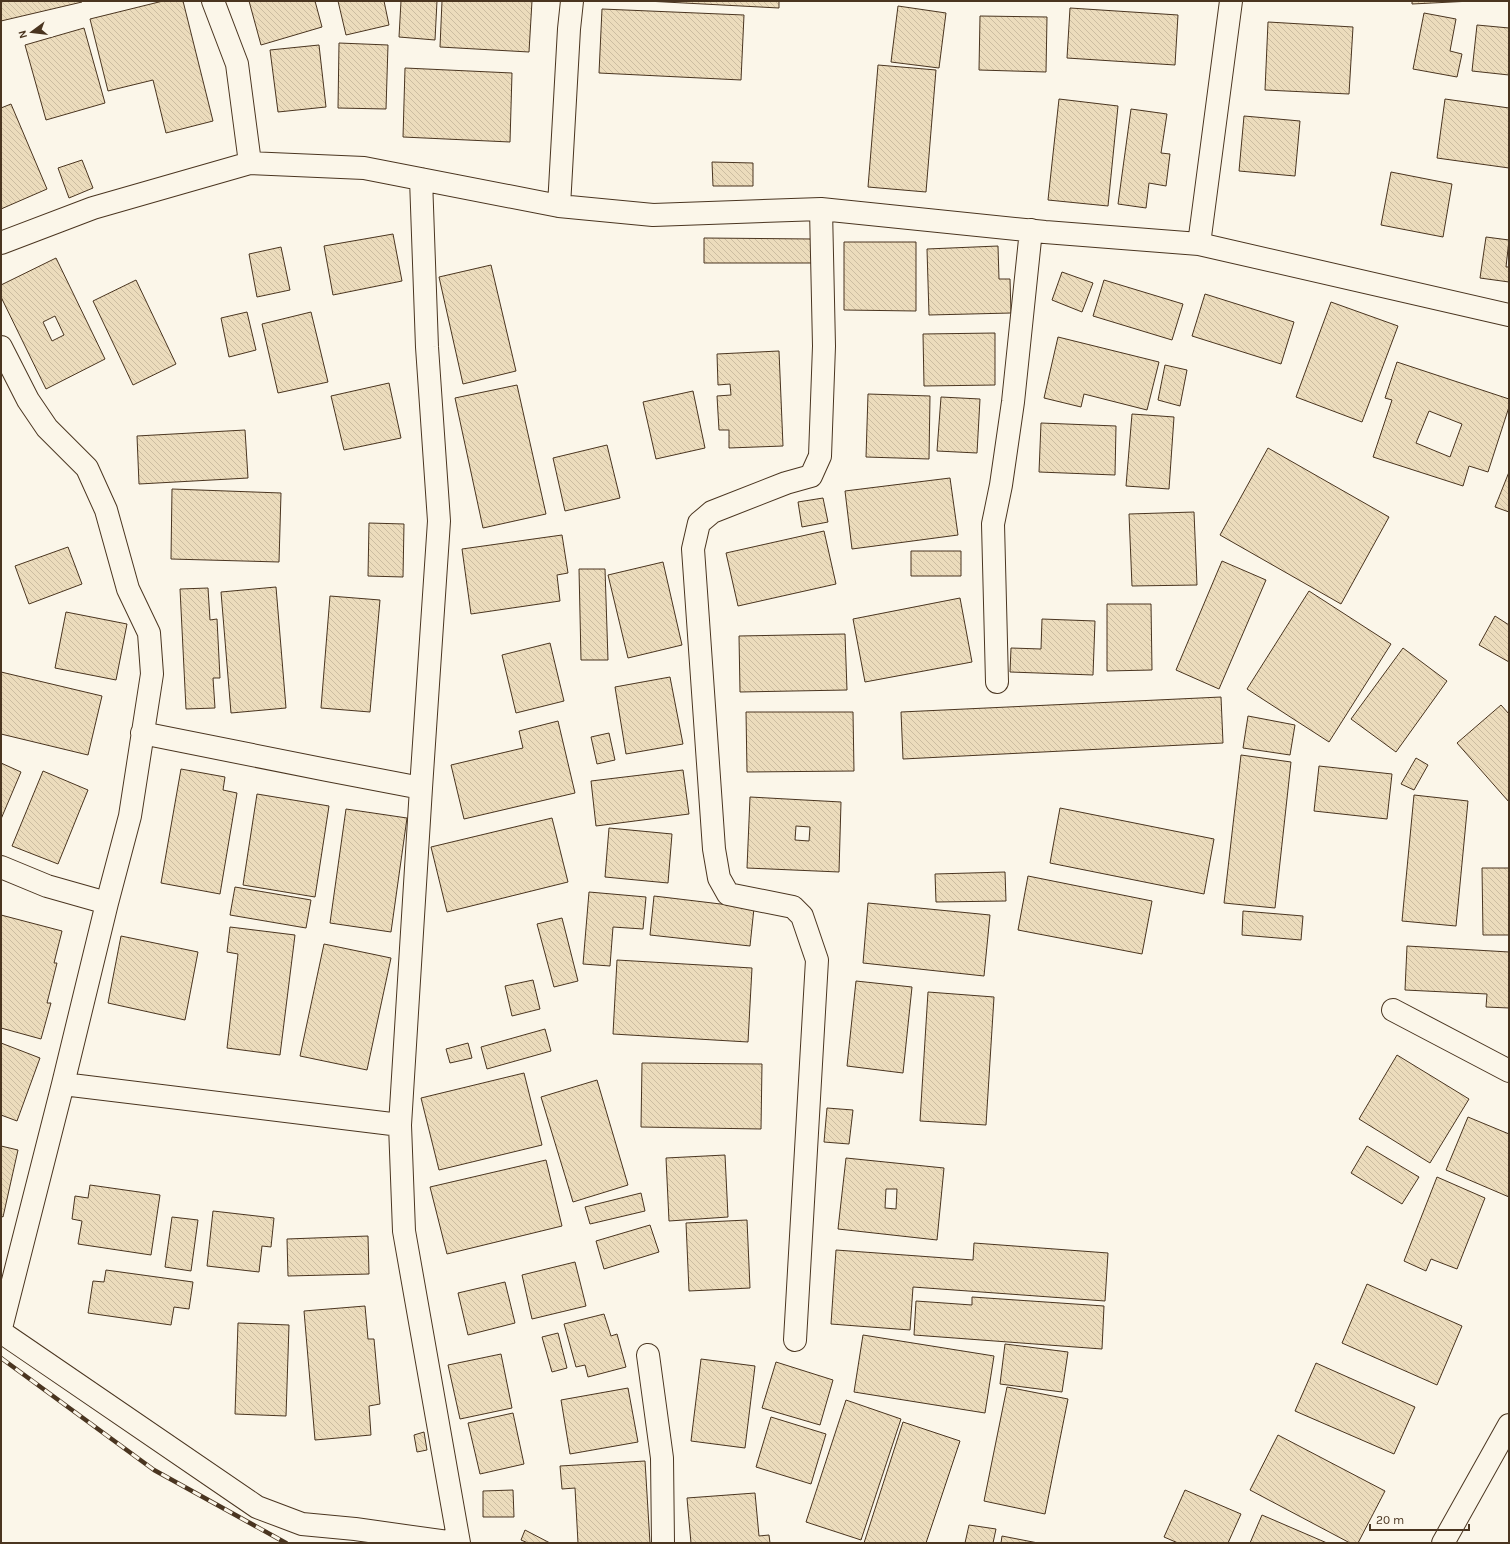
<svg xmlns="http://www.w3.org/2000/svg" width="1510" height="1544" viewBox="0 0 1510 1544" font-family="Karla,sans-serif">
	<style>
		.building { fill: url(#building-back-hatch); stroke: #4a3520; fill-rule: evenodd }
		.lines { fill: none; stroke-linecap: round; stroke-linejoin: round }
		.minor-casing { stroke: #4a3520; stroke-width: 24 }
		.minor { stroke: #fbf6e9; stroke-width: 22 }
		.rail-casing { stroke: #4a3520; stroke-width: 4.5 }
		.rail { stroke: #fbf6e9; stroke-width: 3; stroke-dasharray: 9; stroke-linecap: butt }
	</style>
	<defs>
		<pattern id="building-back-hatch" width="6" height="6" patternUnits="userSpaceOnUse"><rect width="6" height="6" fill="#ecdcbc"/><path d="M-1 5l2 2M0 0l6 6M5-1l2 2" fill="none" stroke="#ccbda1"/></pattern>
	</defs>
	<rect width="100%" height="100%" fill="#fbf6e9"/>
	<path class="building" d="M1 1H82V2L1 21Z
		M163 1H183L213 121 166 133 153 80 108 91 90 19Z
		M249 1H315L322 27 261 45Z
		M338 1H384L389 25 346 35Z
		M401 1H437L435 40 399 37Z
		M442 1H532L529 52 440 47Z
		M646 1H779V8Z
		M1412 1H1472L1412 4Z
		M898 6 946 13 939 68 891 62Z
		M1070 8 1178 15 1175 65 1067 58Z
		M602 9 744 15 741 80 599 73Z
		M1424 13 1456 19 1450 51 1462 54 1457 77 1413 69Z
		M980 16 1047 17 1046 72 979 70Z
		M1268 22 1353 27 1349 94 1265 90Z
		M1477 25 1509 28V75L1472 71Z
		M84 28 105 103 46 120 25 45Z
		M339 43 388 45 386 109 338 108Z
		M319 45 326 107 278 112 270 50Z
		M878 65 936 70 926 192 868 187Z
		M405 68 512 73 510 142 403 137Z
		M1059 99 1118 106 1108 206 1048 200Z
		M1445 99 1509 108V168L1437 158Z
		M11 104 47 189 1 209V108Z
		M1131 109 1167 114 1161 153 1170 154 1166 186 1149 183 1146 208 1118 204Z
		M1244 116 1300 121 1295 176 1239 171Z
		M82 160 93 188 69 198 58 168Z
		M712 162 753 163V186H713Z
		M1391 172 1452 184 1443 237 1381 225Z
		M393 234 402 281 333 295 324 246Z
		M1486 237 1509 240 1506 267H1509V282L1480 278Z
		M704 238 813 239V263H704Z
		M844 242H916V311L844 310Z
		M998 246 999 279H1010L1011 313 929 315 927 249Z
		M281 247 290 290 257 297 249 254Z
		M56 258 105 359 46 389 1 297V285ZM55 316 64 335 52 341 43 322Z
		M491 265 516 371 463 384 439 277Z
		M1062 272 1093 283 1082 312 1052 300Z
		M136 280 176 364 133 385 93 301Z
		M1104 280 1183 304 1172 340 1093 316Z
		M1205 294 1294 322 1281 364 1192 336Z
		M1331 302 1398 326 1362 422 1296 397Z
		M247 312 256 350 229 357 221 318Z
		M311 312 328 382 278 393 262 324Z
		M995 333V385L924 386 923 334Z
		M1058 337 1159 362 1147 410 1084 394 1081 407 1044 398Z
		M779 351 783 446 729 448V430H719L717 396 731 395 730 384 718 385 717 354Z
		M1397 362 1509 399V407L1488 472 1469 466 1463 486 1373 457 1392 400 1385 398ZM1429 411 1462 424 1450 457 1416 443Z
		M1165 365 1187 370 1180 406 1158 400Z
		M389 383 401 438 344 450 331 396Z
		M517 385 546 514 483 528 455 398Z
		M693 391 705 448 656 459 643 402Z
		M868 394 930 396 929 459 866 457Z
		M941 397 980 399 977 453 937 451Z
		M1132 414 1174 417 1169 489 1126 486Z
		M1041 423 1116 426 1115 475 1039 472Z
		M245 430 248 478 139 484 137 436Z
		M607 445 620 498 565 511 553 458Z
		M1268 448 1389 517 1341 604 1220 535Z
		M1509 472V512L1495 507Z
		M950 478 958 535 852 549 845 491Z
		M172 489 281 493 279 562 171 559Z
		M823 498 828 522 802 527 798 502Z
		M1194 512 1197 585 1132 586 1129 514Z
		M369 523 404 524 403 577 368 576Z
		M824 531 836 584 738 606 726 553Z
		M562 535 568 573 557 575 560 601 471 614 462 549Z
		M68 547 82 584 29 604 15 566Z
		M911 551H961V576H911Z
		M1222 561 1266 580 1219 689 1176 670Z
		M663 562 682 645 628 658 608 575Z
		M579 569H605L608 660H581Z
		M276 587 286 708 231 713 221 592Z
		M208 588 210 620 217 619 220 678H213L215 708 186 709 180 589Z
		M1309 591 1391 644 1329 742 1247 689Z
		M330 596 380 600 370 712 321 708Z
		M960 598 972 662 865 682 853 619Z
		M1107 604H1151L1152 670 1107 671Z
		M66 612 127 624 116 680 55 668Z
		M1495 616 1509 625V662L1479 645Z
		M1042 619 1095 621 1093 675 1010 672 1011 648 1041 649Z
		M845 634 847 690 740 692 739 636Z
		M550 643 564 701 516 713 502 655Z
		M1403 648 1447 681 1396 752 1351 719Z
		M1 672 102 696 88 755 1 734Z
		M670 677 683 744 626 754 615 687Z
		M1221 697 1223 743 903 759 901 712Z
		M1501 705 1509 714V802L1457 743Z
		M746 712H853L854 771 747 772Z
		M1248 716 1295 725 1290 755 1243 748Z
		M558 721 575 793 464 819 451 765 523 748 519 731Z
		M609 733 615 760 597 764 591 737Z
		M1241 755 1291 762 1275 908 1224 903Z
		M1416 758 1428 765 1414 790 1401 784Z
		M1 763 21 772 1 819Z
		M1319 766 1392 774 1387 819 1314 811Z
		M181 769 225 777 223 790 237 793 220 894 161 883Z
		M683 770 689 814 596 826 591 781Z
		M43 771 88 790 58 864 12 846Z
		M257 794 329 806 315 897 243 885Z
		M1414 795 1468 801 1456 926 1402 921Z
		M750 797 841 802 839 872 747 868ZM796 826 810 827 809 841 795 840Z
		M1060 808 1214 839 1204 894 1050 863Z
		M346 809 407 818 391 932 330 923Z
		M552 818 568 882 447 912 431 847Z
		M609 828 672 834 668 883 605 877Z
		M1482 868H1509V935H1483Z
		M1005 872 1006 901 936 902 935 874Z
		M1028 876 1152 901 1142 954 1018 930Z
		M235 887 311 900 306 928 230 915Z
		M589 892 646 897 643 929 613 927 610 966 583 964Z
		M654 896 754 908 750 946 650 935Z
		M868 903 990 915 984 976 863 963Z
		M1243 911 1303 916 1301 940 1242 935Z
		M1 915 62 931 54 963H57L47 1003H51L41 1039 1 1028Z
		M562 918 578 981 554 987 537 924Z
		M230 927 295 935 280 1055 227 1048 238 954 227 952Z
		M121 936 198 952 185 1020 108 1003Z
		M324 944 391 958 367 1070 300 1056Z
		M1407 946 1509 952V1008L1486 1007 1487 994 1405 990Z
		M617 960 752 968 748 1042 613 1034Z
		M533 980 540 1009 512 1016 505 986Z
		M856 981 912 987 903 1073 847 1066Z
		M928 992 994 997 986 1125 920 1121Z
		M545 1029 551 1051 487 1069 481 1047Z
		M1 1043 40 1058 17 1121 1 1115Z
		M468 1043 472 1058 450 1063 446 1049Z
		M1397 1055 1469 1099 1430 1163 1359 1119Z
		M642 1063 762 1064 761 1129 641 1127Z
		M524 1073 542 1145 439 1170 421 1098Z
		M597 1080 628 1185 573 1202 541 1097Z
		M827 1108 853 1110 849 1144 824 1142Z
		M1468 1117 1509 1134V1197L1446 1170Z
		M1 1146 18 1150 3 1217 1 1216Z
		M1367 1146 1419 1177 1402 1204 1351 1173Z
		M725 1155 728 1217 669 1221 666 1158Z
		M846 1158 944 1168 937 1240 838 1229ZM886 1189H897L896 1209 885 1208Z
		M546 1160 562 1226 447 1254 430 1187Z
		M1437 1177 1485 1198 1457 1269 1431 1259 1426 1271 1404 1261Z
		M90 1185 160 1195 151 1255 78 1244 82 1221 72 1219 75 1196 88 1198Z
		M641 1193 645 1211 590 1224 585 1207Z
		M213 1211 274 1218 271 1247 262 1246 259 1272 207 1266Z
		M172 1217 198 1220 191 1271 165 1267Z
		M747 1220 750 1288 689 1291 686 1223Z
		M650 1225 659 1252 604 1269 596 1241Z
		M368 1236 369 1274 288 1276 287 1239Z
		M974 1243 1108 1253 1105 1301 913 1287 910 1330 831 1324 836 1250 973 1260Z
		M575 1262 586 1306 532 1319 522 1275Z
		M106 1270 193 1282 189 1309 174 1307 171 1325 88 1313 93 1281 104 1282Z
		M505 1282 515 1323 468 1335 458 1293Z
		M1367 1284 1462 1326 1437 1385 1342 1343Z
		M972 1297 1104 1306 1102 1349 914 1335 916 1301 972 1305Z
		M365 1306 368 1339H374L380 1404 369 1406 371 1435 315 1440 304 1311Z
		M604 1314 611 1336 617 1334 626 1367 588 1377 585 1365 576 1367 564 1324Z
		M238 1323 289 1325 286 1416 235 1414Z
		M558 1333 567 1368 552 1372 542 1337Z
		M863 1335 994 1356 985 1413 854 1392Z
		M1005 1344 1068 1352 1062 1392 1000 1384Z
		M501 1354 512 1408 460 1419 448 1365Z
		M701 1359 755 1366 745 1448 691 1441Z
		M776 1362 833 1380 820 1425 762 1408Z
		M1316 1363 1415 1407 1394 1454 1295 1411Z
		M1007 1387 1068 1399 1045 1514 984 1501Z
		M628 1388 638 1442 570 1454 561 1400Z
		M846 1400 901 1419 861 1540 806 1522Z
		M513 1413 524 1464 480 1474 468 1423Z
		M771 1417 826 1434 811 1484 756 1467Z
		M903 1422 960 1441 926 1543H864Z
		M424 1432 427 1450 417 1452 414 1435Z
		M1278 1435 1385 1491 1358 1543H1350L1250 1490Z
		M645 1461 650 1543H578L575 1488 562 1489 560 1466Z
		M513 1490 514 1517H483V1491Z
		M1185 1490 1241 1514 1228 1543H1178L1164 1537Z
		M755 1493 759 1536 769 1535 770 1543H691L687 1498Z
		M1262 1515 1327 1543H1250Z
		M969 1525 996 1529 993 1543H965Z
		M525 1530 550 1543H528L521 1540Z
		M1002 1536 1038 1543H1001Z"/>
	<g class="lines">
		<defs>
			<path id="minor" d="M213 1 237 64 250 163
				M421 179 427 347 439 521 421 788 400 1125 404 1231 459 1543
				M559 206 569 29 572 1
				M1 243 93 208 250 163 364 168 559 206 653 215 821 209 1045 232 1199 244 1509 315
				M1199 244 1231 1
				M1 347 28 400 47 428 87 468 106 510 128 589 149 633 152 674 130 816 107 903 63 1084 1 1328
				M997 682 993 524 1001 485 1013 402 1031 230
				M142 733 327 770 421 788
				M1 867 47 886 107 903
				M1393 1010 1509 1071
				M63 1084 400 1125
				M1 1332 257 1507 302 1524 355 1529 455 1543
				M795 1340 817 960 802 916 793 907 728 894 719 878 714 849 693 549 699 523 712 512 786 483 811 476 820 456 824 346 821 209
				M648 1355 662 1458 663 1543
				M1443 1543 1509 1425"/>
		</defs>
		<use href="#minor" class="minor-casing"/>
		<use href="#minor" class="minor"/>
		<defs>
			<path id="rail" d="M1 1358 154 1470 286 1543"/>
		</defs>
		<use href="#rail" class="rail-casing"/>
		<use href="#rail" class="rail"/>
	</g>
	<rect width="1510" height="1544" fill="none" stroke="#4a3520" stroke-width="4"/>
	<g transform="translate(32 32) rotate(255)" stroke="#fbf6e9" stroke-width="3" paint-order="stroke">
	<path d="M0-3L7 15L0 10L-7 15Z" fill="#4a3520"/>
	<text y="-6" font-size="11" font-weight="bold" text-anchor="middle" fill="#4a3520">N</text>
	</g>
	<path d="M1370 1524v6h99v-6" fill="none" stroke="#4a3520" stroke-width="2"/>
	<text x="1376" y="1524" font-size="12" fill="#4a3520" stroke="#fbf6e9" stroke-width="3" paint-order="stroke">20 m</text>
</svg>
